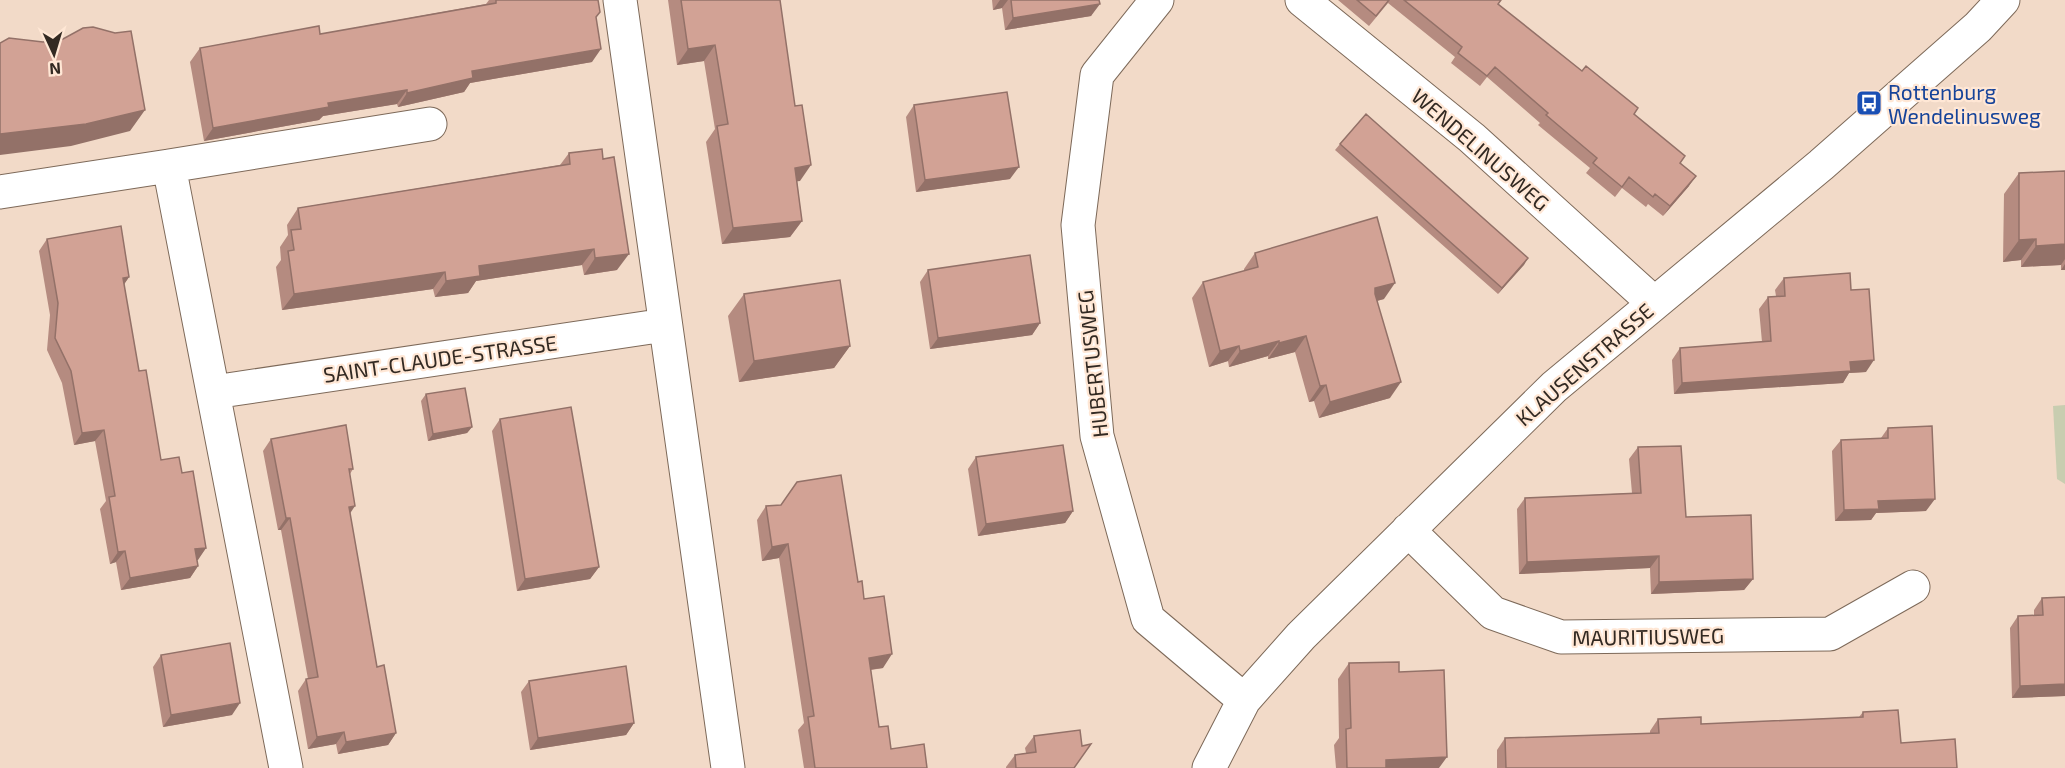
<svg xmlns="http://www.w3.org/2000/svg" width="2065" height="768" viewBox="0 0 2065 768" font-family="'Exo 2',sans-serif">
	<style>
		.green { fill: #c8cdb0 }
		.lines { fill: none; stroke-linecap: round; stroke-linejoin: round }
		.minor-casing { stroke: #7d6959; stroke-width: 35 }
		.minor { stroke: #fff; stroke-width: 33 }
		.wall { fill: #b58b80 }
		.shaded-wall { fill: #937168 }
		.building { fill: #d2a295; stroke: #937168; stroke-width: 1.5 }
		.labels { text-anchor: middle; dominant-baseline: central; stroke-width: 4.5; stroke-linejoin: round; paint-order: stroke }
		.transit-label { font-size: 21px; fill: #164399; stroke: #ffe7d5; text-anchor: start }
		.street-label { font-size: 21px; fill: #322922; stroke: #ffe7d5 }
	</style>
	<rect width="100%" height="100%" fill="#f2dac8"/>
	<path class="green" d="M2065 405V484L2057 479 2053 406Z"/>
	<g class="lines">
		<defs>
			<path id="minor" d="M620 0 728 768
				M1157 0 1097 75 1078 225 1097 436 1148 619 1244 700
				M1302 0 1472 138 1654 303
				M169 166 430 124
				M0 192 169 166 286 768
				M214 392 665 325
				M1408 530 1493 613 1561 637 1830 634 1913 587
				M1209 768 1244 700 1301 636 1554 387 1821 165 1978 27 2003 0"/>
		</defs>
		<use href="#minor" class="minor-casing"/>
		<use href="#minor" class="minor"/>
	</g>
	<path class="wall" d="M489 0H598L592 62 470 83 464 92 398 107 397 104 323 116 319 120 204 141 190 62 200 48 320 34 486 4Z
		M668 0H780L800 181H797L802 221 790 237 722 244 706 142 715 129 704 61 677 65Z
		M992 0H1099L1091 16 1005 30 1002 8 993 10Z
		M1338 0H1501L1498 4 1634 114 1681 163 1689 186 1663 216 1648 204 1646 207 1622 188 1615 197 1586 173 1590 168 1538 125 1540 123 1487 77 1480 86 1451 63 1455 57 1388 3 1369 26Z
		M914 105 1010 179 916 192 906 117Z
		M1340 144 1528 258 1498 294 1335 150Z
		M569 153 617 270 584 275 582 265 476 281 468 293 435 297 433 289 282 310 276 267 281 260 280 247 288 235 287 225 298 208 560 165Z
		M2065 171V270H2061V265L2021 267V260L2003 262 2004 194 2019 173Z
		M47 239 129 277 124 284 139 371 161 460 182 473 206 548 197 560 198 566 190 578 121 590 116 562 110 564 100 509 106 501 95 441 74 445 62 383 47 350 50 315 39 251Z
		M1255 253 1384 299 1377 301 1390 398 1319 418 1314 401 1309 402 1295 352 1268 359V356L1229 367 1228 361 1209 367 1192 298 1203 282 1244 271V269Z
		M928 270 1040 323 1032 335 930 349 920 282Z
		M1784 278 1851 290 1866 372 1849 373 1843 383 1674 394 1672 360 1680 348 1762 342 1759 309 1768 297 1776 296 1775 290Z
		M744 294 850 346 834 368 739 382 728 316Z
		M426 394 472 427 467 433 428 441 421 401Z
		M500 419 599 567 590 579 517 591 492 431Z
		M1888 428 1926 511 1876 513 1871 520 1835 521 1832 451 1841 440 1881 438Z
		M271 439 353 469 350 474V513L377 667 396 733 388 745 338 754 336 744 308 749 298 691 306 679H308L281 530H278L263 451Z
		M1638 447 1686 517 1753 579 1744 590 1651 594 1650 568 1519 574 1517 509 1525 498 1632 493 1629 459Z
		M976 457 1073 511 1065 523 978 536 968 469Z
		M766 506 858 582 864 599 883 668 871 670 879 727 891 749 927 768H804L798 730 804 723 779 558 762 561 757 520Z
		M2042 598 2065 696 2012 698 2010 628 2018 616 2034 615V610Z
		M161 655 232 715 163 727 153 667Z
		M1349 663 1399 672 1439 768H1336L1334 745 1339 738 1338 679Z
		M529 681 634 723 626 735 530 750 521 692Z
		M1863 712 1901 743 1957 768H1497V750L1505 738 1650 734V731L1658 719 1701 724 1859 717Z
		M1034 736 1074 768H1006V767L1015 755 1026 753 1025 748Z"/>
	<path class="shaded-wall" d="M1000 0H1008L1002 8 993 10Z
		M1100 4 1091 16 1005 30 1013 18Z
		M715 45 704 61 677 65 688 49Z
		M601 49 592 62 470 83 464 92 398 107 407 93 472 71Z
		M407 90 397 104 323 116 319 120 204 141 213 128 328 103Z
		M145 110 130 131 71 146 0 155V134Z
		M811 165 800 181 784 183 795 168Z
		M1019 167 1010 179 916 192 925 180Z
		M1696 176 1689 186 1663 216 1670 206Z
		M802 221 790 237 722 244 733 228Z
		M2036 239 2021 260 2003 262 2019 240Z
		M2065 244V259L2061 265 2021 267 2036 246Z
		M594 249 582 265 476 281 468 293 435 297 446 281 479 266Z
		M629 254 617 270 584 275 595 258Z
		M1528 258 1524 265 1498 294 1502 288Z
		M2065 264V270H2061Z
		M445 272 433 289 282 310 294 294Z
		M129 277 121 289 123 278Z
		M1395 283 1384 299 1364 304 1375 288Z
		M1040 323 1032 335 930 349 938 338Z
		M1306 336 1295 352 1268 359 1279 343Z
		M1279 341 1268 356 1229 367 1240 351Z
		M850 346 834 368 739 382 754 361Z
		M1239 346 1228 361 1209 367 1220 351Z
		M1874 360 1866 372 1849 373 1843 383 1674 394 1682 383 1850 362Z
		M1401 382 1390 398 1319 418 1330 402Z
		M1326 385 1314 401 1309 402 1320 386Z
		M472 427 467 433 428 441 433 434Z
		M104 430 95 441 74 445 82 433Z
		M1935 499 1926 511 1876 513 1871 520 1835 521 1844 510 1878 501Z
		M355 506 347 518 349 507Z
		M1073 511 1065 523 978 536 986 524Z
		M286 518H290L281 530H278Z
		M788 544 779 558 762 561 772 547Z
		M206 548 198 560 187 561 195 549Z
		M125 551 116 562 110 564 118 552Z
		M1659 556 1650 568 1519 574 1527 562Z
		M198 566 190 578 121 590 130 578Z
		M599 567 590 579 517 591 525 579Z
		M1753 579 1744 590 1651 594 1659 582Z
		M892 654 883 668 859 671 869 658Z
		M2065 684V696L2012 698 2020 686Z
		M240 703 232 715 163 727 171 715Z
		M634 723 626 735 530 750 538 738Z
		M344 732 336 744 308 749 317 737Z
		M396 733 388 745 338 754 346 742Z
		M1447 757 1439 768H1376L1386 760Z"/>
	<path class="building" d="M496 0H598L600 12 596 17 601 49 472 71 473 78 407 93V90L328 103 329 107 213 128 200 48 319 26 320 34 496 3Z
		M681 0H780L795 106 802 105 811 165 795 168 802 221 733 228 717 126 728 124 715 45 688 49Z
		M1011 0H1099L1100 4 1013 18Z
		M1357 0H1389L1376 16Z
		M1404 0H1501L1498 4 1582 71 1586 66 1638 108 1634 114 1685 156 1680 163 1696 176 1670 206 1655 194 1653 197 1629 177 1622 187 1593 163 1597 158 1546 115 1548 113 1495 67 1487 76 1458 53 1462 47Z
		M93 27 115 33 131 31 145 110 86 124 0 134V43L9 38 43 42 63 39 83 28Z
		M1007 92 1019 167 925 180 914 105Z
		M1366 114 1528 258 1502 288 1340 144Z
		M602 149 603 159 614 157 629 254 595 258 594 249 479 266 480 276 446 281 445 272 294 294 288 251 294 250 291 230 301 229 298 208 570 164 569 153Z
		M2065 171V244L2036 246V239L2019 240V173Z
		M1377 217 1395 283 1375 288V294L1401 382 1330 402 1326 385 1320 386 1306 336 1279 343V341L1240 351 1239 346 1220 351 1203 282 1258 267 1255 253Z
		M121 226 129 277 123 278 139 371 146 370 161 460 179 457 182 473 193 471 206 548 195 549 198 566 130 578 125 551 118 552 109 497 115 496 104 430 82 433 71 371 55 338 58 303 47 239Z
		M1030 255 1040 323 938 338 928 270Z
		M1850 273 1851 290 1869 289 1874 360 1850 362 1851 371 1682 383 1680 348 1771 341 1768 297 1785 296 1784 278Z
		M840 280 850 346 754 361 744 294Z
		M465 388 472 427 433 434 426 394Z
		M571 407 599 567 525 579 500 419Z
		M346 425 353 469H349L355 506 349 507 377 667 384 665 396 733 346 742 344 732 317 737 306 679 318 677 290 518H286L271 439Z
		M1932 426 1935 499 1878 501 1879 509 1844 510 1841 440 1888 438V428Z
		M1063 445 1073 511 986 524 976 457Z
		M1681 446 1686 517 1751 515 1753 579 1659 582V556L1527 562 1525 498 1641 493 1638 447Z
		M841 475 858 582 862 581 864 599 884 596 892 654 869 658 879 727 888 726 891 749 924 744 927 768H815L808 717 814 716 788 544 772 547 766 506 781 505 797 482Z
		M2065 597V684L2020 686 2018 616 2043 615 2042 598Z
		M230 643 240 703 171 715 161 655Z
		M1399 662V672L1444 670 1447 757 1386 760V768H1347L1346 729 1351 728 1349 663Z
		M626 666 634 723 538 738 529 681Z
		M1898 710 1901 743 1955 739 1957 768H1506L1505 738 1659 733 1658 719 1701 717V724L1863 717V712Z
		M1080 730 1082 746 1091 744 1074 768H1016L1015 755 1036 752 1034 736Z"/>
	<defs>
		<symbol id="bus-square" viewBox="-11 -11 22 22"><rect x="-9" y="-9" width="18" height="18" rx="4" fill="#1a4fb4" stroke="#ffe7d5"/><path d="M-5-6H5V4H4V6H2V4H-2V6H-4V4H-5ZM-3.5-4V0h7V-4ZM-3.5 1.2v1.5H-2V1.2ZM2 1.2v1.5H3.5V1.2Z" fill="#fff"/></symbol>
	</defs>
	<g fill-rule="evenodd">
		<use href="#bus-square" x="1854" y="88" width="30" height="30"/>
	</g>
	<g class="labels">
		<g class="transit-label">
			<text x="1888" y="91">Rottenburg<tspan x="1888" dy="24">Wendelinusweg</tspan></text>
		</g>
		<g class="street-label">
			<text transform="translate(1481 149) rotate(41)">WENDELINUSWEG</text>
			<text transform="translate(440 358) rotate(-8)">SAINT-CLAUDE-STRASSE</text>
			<text transform="translate(1092 364) rotate(-96)">HUBERTUSWEG</text>
			<text transform="translate(1584 364) rotate(-41)">KLAUSENSTRASSE</text>
			<text transform="translate(1648 636) rotate(-1)">MAURITIUSWEG</text>
		</g>
	</g>
	<g transform="translate(54 54) rotate(176)" stroke="#ffe7d5" stroke-width="4.5" paint-order="stroke">
	<path d="M0-4.5L10 22L0 15L-10 22Z" fill="#322922"/>
	<text y="-9" font-size="16" font-weight="bold" text-anchor="middle" fill="#322922">N</text>
	</g>
</svg>
